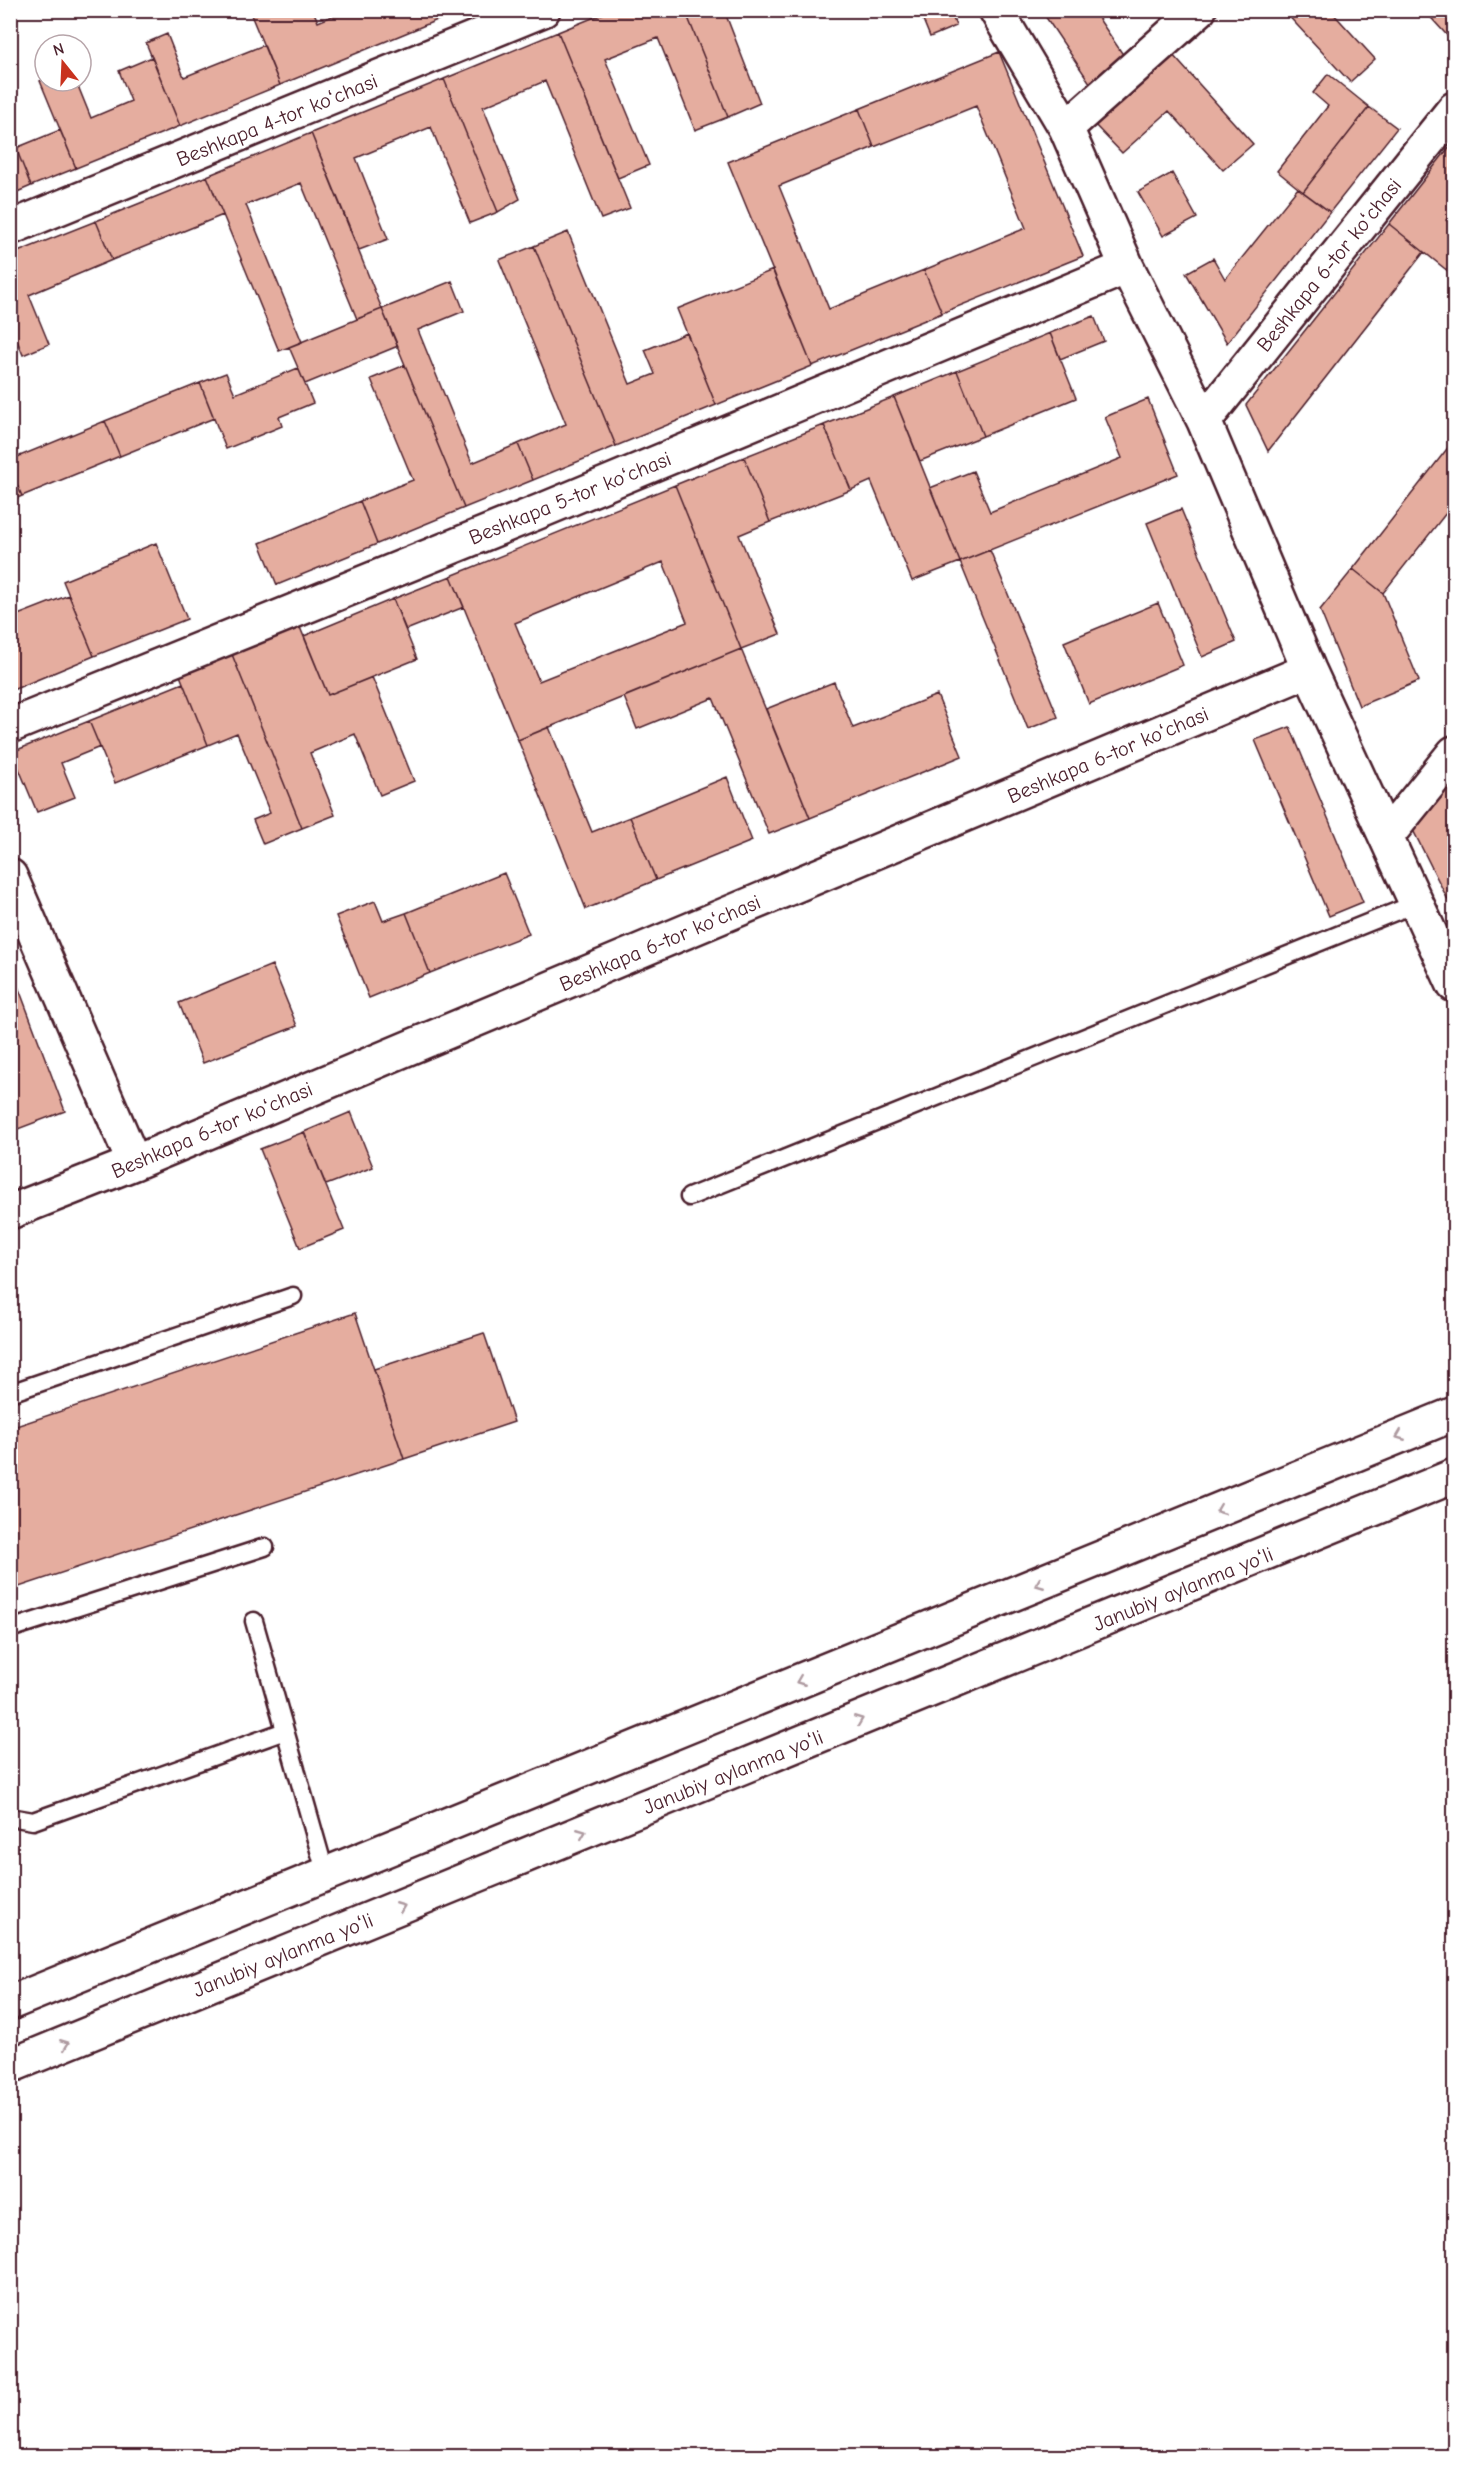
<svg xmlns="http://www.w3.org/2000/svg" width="1465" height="2467" viewBox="0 0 1465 2467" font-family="'Comic Neue',sans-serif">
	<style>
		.building { fill: #e5ad9f; stroke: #4a1f2b; stroke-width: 1.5; fill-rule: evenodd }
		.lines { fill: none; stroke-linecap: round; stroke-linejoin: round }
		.service-casing { stroke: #4a1f2b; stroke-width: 21 }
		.minor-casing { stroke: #4a1f2b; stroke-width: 38 }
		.trunk-casing { stroke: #4a1f2b; stroke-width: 38 }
		.service { stroke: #fff; stroke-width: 16 }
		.minor { stroke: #fff; stroke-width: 33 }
		.trunk { stroke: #fff; stroke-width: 33 }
		.oneway { stroke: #ae9aa0 }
		.labels { text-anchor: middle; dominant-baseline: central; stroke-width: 5; stroke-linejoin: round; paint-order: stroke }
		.street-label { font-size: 21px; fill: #4a1f2b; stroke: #fff }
	</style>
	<rect width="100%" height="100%" fill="#fff"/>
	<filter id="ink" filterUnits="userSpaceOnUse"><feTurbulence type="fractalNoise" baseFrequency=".0167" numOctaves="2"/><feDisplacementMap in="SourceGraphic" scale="12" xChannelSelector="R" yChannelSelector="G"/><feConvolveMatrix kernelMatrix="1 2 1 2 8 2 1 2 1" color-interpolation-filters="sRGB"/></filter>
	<g filter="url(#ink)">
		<path class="building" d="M249 10H313L318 22 347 10H445L447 16 280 85Z
			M612 10H685L728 117 695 130 658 38 605 59 649 165 618 178 558 32Z
			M685 10H724L760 103 728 117Z
			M919 10H950L956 26 930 37Z
			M1041 10H1093L1126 59 1090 83Z
			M1283 10H1330L1375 59 1350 82Z
			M1424 10H1454V43Z
			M558 32 630 208 601 219 545 81 483 107 520 199 498 212 444 79Z
			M167 34 184 77 264 45 280 85 180 126 146 43Z
			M999 52 1083 256 942 313 924 270 1026 228 976 106 874 147 859 109Z
			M1171 53 1253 144 1223 170 1169 111 1122 153 1094 124Z
			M152 57 180 126 76 168 40 81 45 79V81H76L91 118 131 101 119 71Z
			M1328 74 1369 107 1303 192 1277 171 1328 106 1313 93Z
			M444 79 498 212 470 223 431 127 356 158 388 239 359 250 311 133Z
			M1369 107 1397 128 1330 212 1303 192Z
			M859 109 874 147 779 186 829 309 924 270 942 313 812 366 728 162Z
			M60 130 76 168 31 186 16 148Z
			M311 133 382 309 357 319 301 183 246 205 302 342 279 351 207 176Z
			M1454 141V209L1446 220 1454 226V276L1389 224Z
			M16 148 31 186 10 195V151Z
			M1172 173 1197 218 1163 236 1138 192Z
			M207 176 223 215 112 260 96 221Z
			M1298 188 1330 212 1227 343 1186 273 1213 258 1225 279Z
			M96 221 112 260 29 295 49 344 23 355 10 323V255Z
			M1389 224 1424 252 1268 451 1246 405Z
			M568 232 630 384 655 374 645 350 687 333 716 405 616 446 534 246Z
			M534 246 616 446 533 480 518 444 566 424 499 260Z
			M773 270 812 366 716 405 677 309Z
			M452 281 464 311 418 330 472 463 518 444 533 480 464 508 382 309Z
			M382 309 398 346 305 384 289 347Z
			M1094 316 1104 341 1060 359 1050 333Z
			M1050 333 1076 398 983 436 957 371Z
			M405 365 464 508 377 544 360 501 413 480 371 379Z
			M298 368 313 403 279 417 282 426 226 449 200 383 226 373 235 394Z
			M957 371 983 436 920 461 894 397Z
			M200 383 214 418 120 456 105 421Z
			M894 397 960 562 912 581 871 481 851 490 824 425Z
			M1148 399 1178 474 960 562 930 488 973 471 990 512 1122 458 1105 417Z
			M105 421 120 456 22 496 10 469V460Z
			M824 425 851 490 770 522 744 457Z
			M1454 440V503L1383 593 1353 569Z
			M744 457 770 522 739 535 780 634 741 649 675 485Z
			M10 469 22 496 10 501Z
			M675 485 741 649 518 740 451 576ZM663 562 687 622 539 681 515 623Z
			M360 501 377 544 277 585 260 543Z
			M1181 509 1236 642 1202 657 1147 523Z
			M156 543 187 619 94 656 63 581Z
			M990 550 1058 717 1028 729 960 562Z
			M1353 569 1383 593 1419 681 1359 706 1320 610Z
			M451 576 464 607 406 630 393 599Z
			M69 595 94 656 10 691V618Z
			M393 599 417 659 328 695 304 636Z
			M1158 603 1183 665 1089 704 1064 642Z
			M297 620 328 695 372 677 414 781 380 795 355 734 310 753 335 815 302 828 229 647Z
			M229 647 302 828 263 844 253 820 270 813 237 733 208 745 177 668Z
			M741 649 810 818 769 834 713 698 637 729 624 697Z
			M834 682 853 728 937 695 962 756 810 818 766 709Z
			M183 683 208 745 115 783 89 721Z
			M89 721 100 747 61 763 75 797 37 812 12 752Z
			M549 727 592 832 630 817 656 880 586 909 518 740Z
			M1290 727 1363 902 1329 916 1255 740Z
			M727 777 752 841 656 880 630 817Z
			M1454 777V912L1412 828Z
			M504 873 529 934 430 973 406 913Z
			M375 901 383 921 406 913 430 973 369 998 336 916Z
			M10 965 65 1111 10 1132V1086L13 1085 10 1080Z
			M272 965 297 1026 203 1063 179 1003Z
			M351 1112 373 1167 326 1185 304 1132Z
			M304 1132 344 1230 300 1248 260 1149Z
			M355 1313 404 1459 10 1590V1428Z
			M484 1333 514 1422 404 1459 374 1369Z"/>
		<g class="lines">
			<defs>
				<path id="service" d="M689 1197 1417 903
					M10 1393 293 1296
					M254 1621 326 1875
					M10 1629 265 1547
					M10 1817 33 1821 285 1731"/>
				<path id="minor" d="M996 10 1066 128 1127 267 1204 421 1309 670 1454 985
					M1066 128 1199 10
					M10 228 543 10
					M1204 421 1454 109
					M10 726 543 510 1127 267
					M1386 837 1454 753
					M10 876 134 1163
					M10 1212 134 1163 1309 670"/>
				<path id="trunk" d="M10 2003 1454 1414
					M10 2066 1454 1476"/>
			</defs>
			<use href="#service" class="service-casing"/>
			<use href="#minor" class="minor-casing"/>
			<use href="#trunk" class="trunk-casing"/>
			<use href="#service" class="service"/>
			<use href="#minor" class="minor"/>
			<use href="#trunk" class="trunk"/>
		</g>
		<defs><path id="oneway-chevron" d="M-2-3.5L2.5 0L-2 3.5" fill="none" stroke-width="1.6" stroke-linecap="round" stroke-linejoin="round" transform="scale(1.5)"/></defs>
		<g class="oneway">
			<use href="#oneway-chevron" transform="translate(1400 1436) rotate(158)"/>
			<use href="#oneway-chevron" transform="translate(1220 1510) rotate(158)"/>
			<use href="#oneway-chevron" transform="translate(1039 1584) rotate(158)"/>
			<use href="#oneway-chevron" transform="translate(800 1681) rotate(158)"/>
			<use href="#oneway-chevron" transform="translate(859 1720) rotate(-22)"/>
			<use href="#oneway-chevron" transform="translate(582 1833) rotate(-22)"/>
			<use href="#oneway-chevron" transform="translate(401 1907) rotate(-22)"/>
			<use href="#oneway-chevron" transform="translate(65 2044) rotate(-22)"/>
		</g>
	</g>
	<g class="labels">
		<g class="street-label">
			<text transform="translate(277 120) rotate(-22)">Beshkapa 4-tor koʻchasi</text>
			<text transform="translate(1329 265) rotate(-51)">Beshkapa 6-tor koʻchasi</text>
			<text transform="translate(570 498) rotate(-22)">Beshkapa 5-tor koʻchasi</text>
			<text transform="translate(1108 755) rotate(-23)">Beshkapa 6-tor koʻchasi</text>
			<text transform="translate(660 943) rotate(-23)">Beshkapa 6-tor koʻchasi</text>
			<text transform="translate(212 1130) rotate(-23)">Beshkapa 6-tor koʻchasi</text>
			<text transform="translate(1183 1589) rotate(-22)">Janubiy aylanma yoʻli</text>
			<text transform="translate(733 1772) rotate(-22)">Janubiy aylanma yoʻli</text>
			<text transform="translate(283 1955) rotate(-22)">Janubiy aylanma yoʻli</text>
		</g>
	</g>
	<rect width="1465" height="2467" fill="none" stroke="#fff" stroke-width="36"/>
	<rect x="18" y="18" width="1429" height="2431" fill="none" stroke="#4a1f2b" stroke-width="2" filter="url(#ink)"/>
	<g transform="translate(63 63) rotate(342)"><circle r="28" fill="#ffffff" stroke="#b7a5aa" stroke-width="1.5"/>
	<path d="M0-4.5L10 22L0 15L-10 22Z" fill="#c8321e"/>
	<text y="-9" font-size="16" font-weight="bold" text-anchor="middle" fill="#4a1f2b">N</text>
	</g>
</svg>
